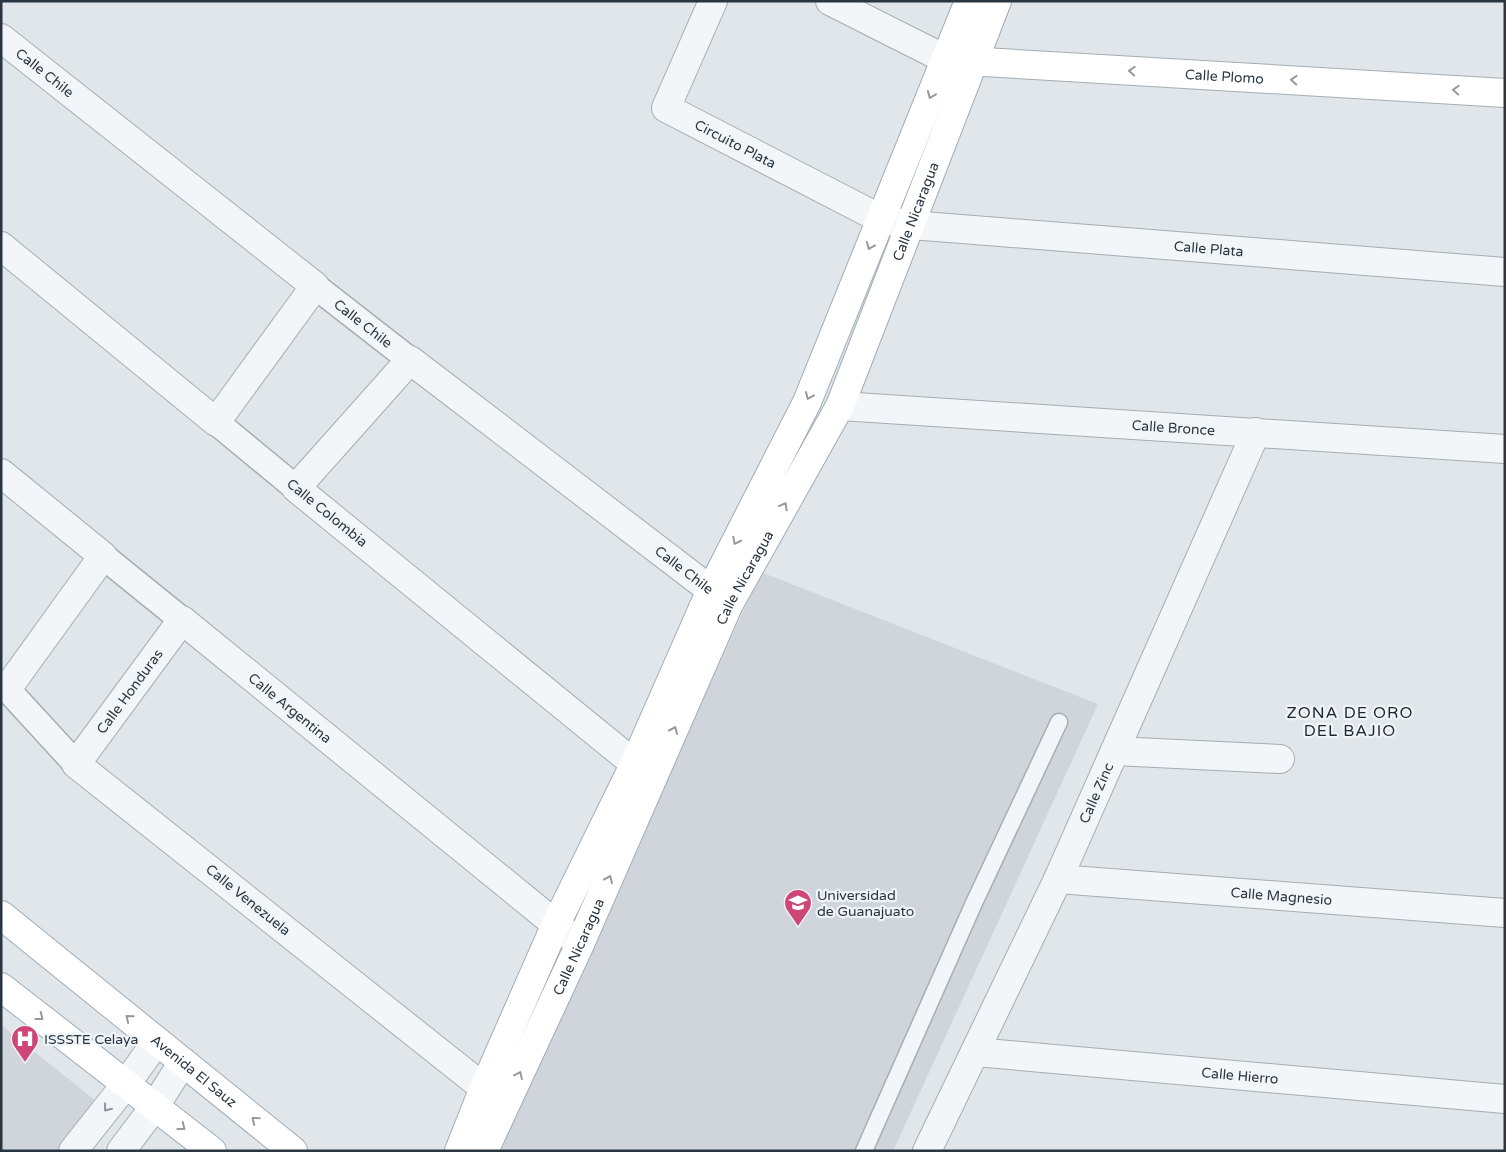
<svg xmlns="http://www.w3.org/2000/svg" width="1506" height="1152" viewBox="0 0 1506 1152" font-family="'Varela Round',sans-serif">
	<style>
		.built { fill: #cfd5db }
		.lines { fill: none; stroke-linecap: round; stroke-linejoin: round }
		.service-casing { stroke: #a5aeb3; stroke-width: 19 }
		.pedestrian-casing { stroke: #a5aeb3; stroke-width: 28 }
		.minor-casing { stroke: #a5aeb3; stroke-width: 30 }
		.tertiary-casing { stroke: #a5aeb3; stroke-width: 30 }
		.secondary-casing { stroke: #a5aeb3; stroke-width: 30 }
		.primary-casing { stroke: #a0acb5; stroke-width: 30 }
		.service { stroke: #f3f6f8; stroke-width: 16 }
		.pedestrian { stroke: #f3f6f8; stroke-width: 25 }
		.minor { stroke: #f3f6f8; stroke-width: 28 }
		.tertiary { stroke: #f3f6f8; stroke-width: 28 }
		.secondary { stroke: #fff; stroke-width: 28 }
		.primary { stroke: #fff; stroke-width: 28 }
		.oneway { stroke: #949aa0 }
		.oneway2 { stroke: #8e969c }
		.labels { text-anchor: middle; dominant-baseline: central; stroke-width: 4.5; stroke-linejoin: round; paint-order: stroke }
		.street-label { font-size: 14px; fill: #293641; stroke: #f0f4f7 }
		.poi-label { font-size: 14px; fill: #293641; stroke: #f0f4f7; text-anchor: start }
		.quarter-label { font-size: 16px; letter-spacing: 1px; fill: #1b2732; stroke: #f0f4f7 }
	</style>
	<rect width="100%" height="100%" fill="#e0e6e9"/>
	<path class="built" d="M761 572 1098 704 893 1151H499Z
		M1 1025 96 1101 56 1151H1Z"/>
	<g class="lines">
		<defs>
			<path id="service" d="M864 1151 974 903 1059 722"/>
			<g id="pedestrian">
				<path id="s1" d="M315 286 410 360"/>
				<path d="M216 422 296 488"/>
				<path d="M103 556 182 620"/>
				<path d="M7 689 76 764"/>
			</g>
			<g id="minor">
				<path id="s2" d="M713 1 666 108 881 219 911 225 1505 272"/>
				<path d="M830 1 945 59"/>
				<path id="s3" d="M1 38 315 286 216 422 1 246"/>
				<path id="s4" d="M840 406 1505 449"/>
				<path d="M1 473 103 556 7 689 1 685"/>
				<path d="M1115 751 1280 759"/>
				<path id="s5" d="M652 778 296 488 410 360 729 604"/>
				<path id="s6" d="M1058 879 1505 913"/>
				<path id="s7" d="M975 1052 1505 1099"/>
				<path id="s8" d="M504 1099 484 1088 76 764 182 620 580 944"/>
				<path id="s9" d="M927 1151 1058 879 1256 432"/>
			</g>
			<path id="tertiary" d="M73 1151 126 1084 157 1041
				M121 1151 155 1106 183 1062"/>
			<g id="secondary">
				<path id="s10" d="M950 60 1505 93"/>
			</g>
			<g id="primary">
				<path id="s11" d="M1 915 293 1151"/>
				<path d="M1 987 212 1151"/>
				<path d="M459 1151 484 1088 556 924 634 765 711 590 807 402 969 1"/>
				<path id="s12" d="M484 1151 580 944 729 604 840 406 997 1"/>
			</g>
		</defs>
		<use href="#service" class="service-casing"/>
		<use href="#pedestrian" class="pedestrian-casing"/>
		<use href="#minor" class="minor-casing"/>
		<use href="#tertiary" class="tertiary-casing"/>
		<use href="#secondary" class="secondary-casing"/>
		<use href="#primary" class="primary-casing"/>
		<use href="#service" class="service"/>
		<use href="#pedestrian" class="pedestrian"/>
		<use href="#minor" class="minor"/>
		<use href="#tertiary" class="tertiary"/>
		<use href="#secondary" class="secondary"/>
		<use href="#primary" class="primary"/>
	</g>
	<defs><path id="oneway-chevron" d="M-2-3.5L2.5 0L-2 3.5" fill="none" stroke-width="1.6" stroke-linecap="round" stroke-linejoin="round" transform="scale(1.25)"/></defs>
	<g class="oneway">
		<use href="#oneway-chevron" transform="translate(1132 71) rotate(-177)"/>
		<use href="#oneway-chevron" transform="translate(1294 80) rotate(-177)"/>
		<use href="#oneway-chevron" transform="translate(1456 90) rotate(-177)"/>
		<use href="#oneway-chevron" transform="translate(931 95) rotate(112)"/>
		<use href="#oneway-chevron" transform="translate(870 246) rotate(112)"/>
		<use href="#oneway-chevron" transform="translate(809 396) rotate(113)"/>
		<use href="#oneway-chevron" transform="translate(784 506) rotate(-61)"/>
		<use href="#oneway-chevron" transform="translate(736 541) rotate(117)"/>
		<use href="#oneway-chevron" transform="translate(674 730) rotate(-66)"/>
		<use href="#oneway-chevron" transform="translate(609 879) rotate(-66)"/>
		<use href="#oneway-chevron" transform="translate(40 1017) rotate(38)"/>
		<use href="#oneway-chevron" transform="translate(129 1018) rotate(-141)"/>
		<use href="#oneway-chevron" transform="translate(519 1075) rotate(-65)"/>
		<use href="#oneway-chevron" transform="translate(255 1120) rotate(-141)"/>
		<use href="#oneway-chevron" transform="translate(182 1127) rotate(38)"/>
	</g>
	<use class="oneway2" href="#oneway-chevron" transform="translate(107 1108) rotate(128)"/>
	<defs>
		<symbol id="school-pin" viewBox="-11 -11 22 30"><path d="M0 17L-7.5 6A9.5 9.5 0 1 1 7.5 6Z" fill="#ce4675" stroke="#f0f4f7"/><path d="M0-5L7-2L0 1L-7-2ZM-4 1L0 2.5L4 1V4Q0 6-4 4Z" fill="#fff"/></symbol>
		<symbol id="hospital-pin" viewBox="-11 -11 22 30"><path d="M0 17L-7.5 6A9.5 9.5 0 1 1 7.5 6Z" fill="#ce4675" stroke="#f0f4f7"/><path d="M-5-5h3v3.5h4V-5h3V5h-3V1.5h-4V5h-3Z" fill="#fff"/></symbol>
	</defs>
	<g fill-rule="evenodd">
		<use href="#school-pin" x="782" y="887" width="32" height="43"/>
		<use href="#hospital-pin" x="9" y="1023" width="32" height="43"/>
	</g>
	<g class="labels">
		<g class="street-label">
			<text stroke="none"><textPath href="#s3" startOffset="56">Calle Chile</textPath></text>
			<text stroke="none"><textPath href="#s10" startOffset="275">Calle Plomo</textPath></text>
			<text stroke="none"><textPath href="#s2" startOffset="195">Circuito Plata</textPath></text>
			<text stroke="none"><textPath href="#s12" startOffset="1035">Calle Nicaragua</textPath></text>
			<text stroke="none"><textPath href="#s2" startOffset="688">Calle Plata</textPath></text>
			<text stroke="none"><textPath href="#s1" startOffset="61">Calle Chile</textPath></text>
			<text stroke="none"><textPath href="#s4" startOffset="334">Calle Bronce</textPath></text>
			<text transform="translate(327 513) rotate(39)">Calle Colombia</text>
			<text stroke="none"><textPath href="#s5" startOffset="976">Calle Chile</textPath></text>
			<text stroke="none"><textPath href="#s12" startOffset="630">Calle Nicaragua</textPath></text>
			<text stroke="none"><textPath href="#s8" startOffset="634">Calle Honduras</textPath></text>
			<text stroke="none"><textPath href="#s8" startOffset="862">Calle Argentina</textPath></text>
			<text stroke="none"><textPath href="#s9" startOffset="396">Calle Zinc</textPath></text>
			<text stroke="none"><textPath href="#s6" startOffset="224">Calle Magnesio</textPath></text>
			<text transform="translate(248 900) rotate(39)">Calle Venezuela</text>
			<text stroke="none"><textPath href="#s12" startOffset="225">Calle Nicaragua</textPath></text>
			<text stroke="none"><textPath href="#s11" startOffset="248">Avenida El Sauz</textPath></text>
			<text stroke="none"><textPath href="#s7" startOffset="266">Calle Hierro</textPath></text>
		</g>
		<g class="poi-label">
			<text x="817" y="895">Universidad<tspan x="817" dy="16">de Guanajuato</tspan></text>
			<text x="44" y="1039">ISSSTE Celaya</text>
		</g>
		<g class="quarter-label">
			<text x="1350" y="713">ZONA DE ORO<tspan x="1350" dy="18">DEL BAJIO</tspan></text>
		</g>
	</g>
	<rect width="1506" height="1152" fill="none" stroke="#293641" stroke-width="5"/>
</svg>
